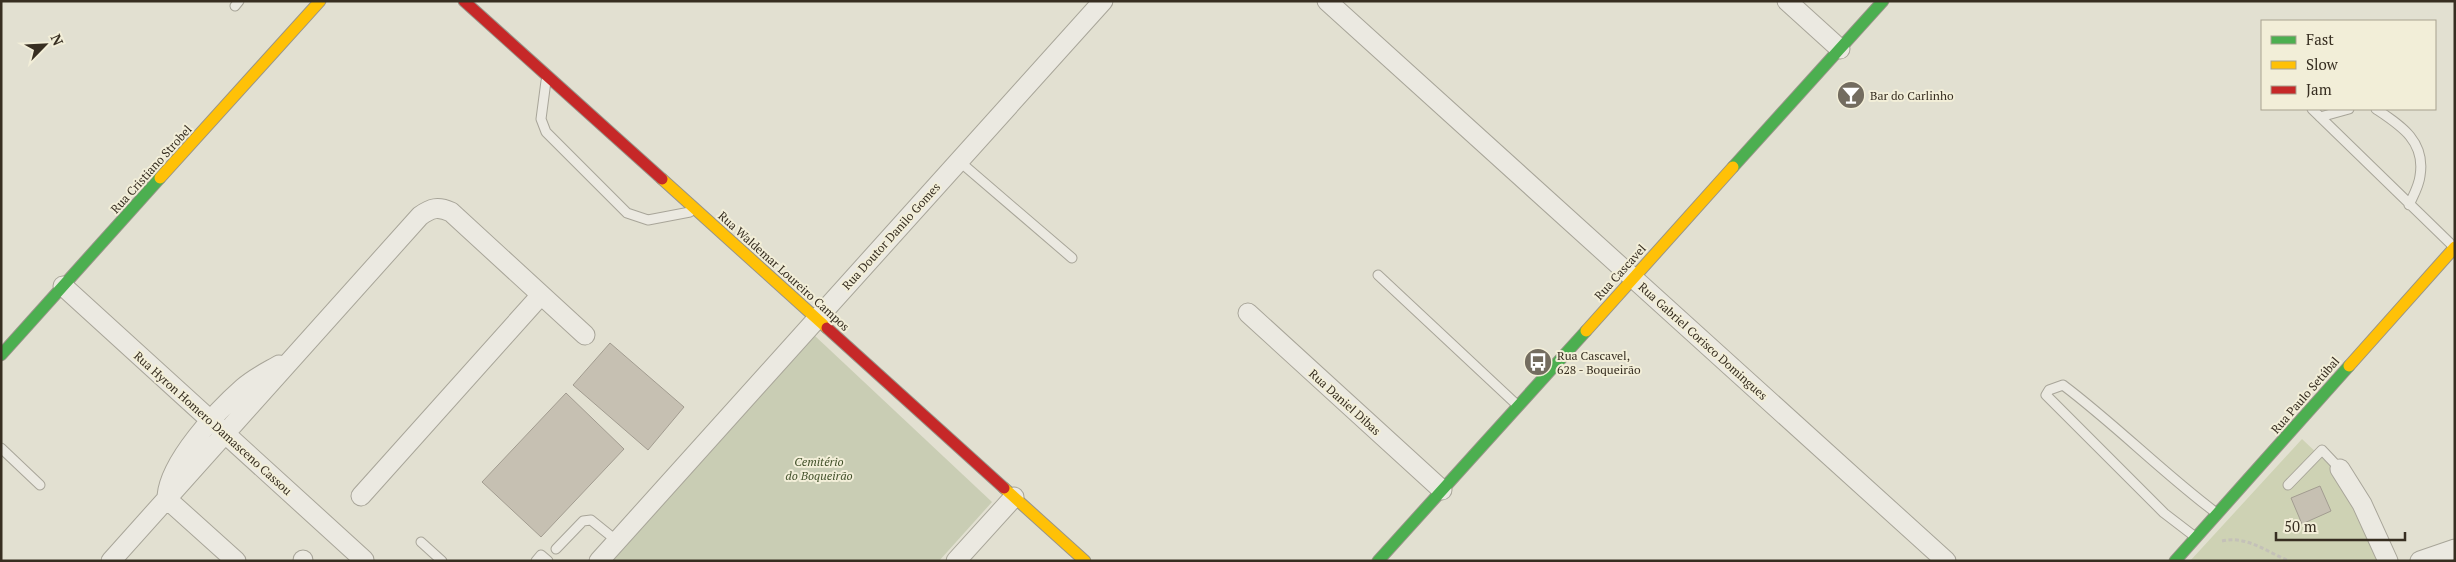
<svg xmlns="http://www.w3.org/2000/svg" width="2456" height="562" viewBox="0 0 2456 562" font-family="'PT Serif',serif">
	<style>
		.green { fill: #ced2b4 }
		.cemetery { fill: #c9cdb4 }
		.building { fill: #c6c0b2; stroke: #a29c90 }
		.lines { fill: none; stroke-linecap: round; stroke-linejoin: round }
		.lane-casing { stroke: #a8a599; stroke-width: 11 }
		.street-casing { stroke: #a8a599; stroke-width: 21 }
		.fast-casing { stroke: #989489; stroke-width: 13 }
		.slow-casing { stroke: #989489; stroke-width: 13 }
		.jam-casing { stroke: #989489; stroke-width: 13 }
		.path { stroke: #c4c1b8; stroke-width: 3; stroke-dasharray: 4 2.5; stroke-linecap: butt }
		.lane { stroke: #ebe9e1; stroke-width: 9 }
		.street { stroke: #ebe9e1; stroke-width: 19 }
		.fast { stroke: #4caf50; stroke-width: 11 }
		.slow { stroke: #ffc107; stroke-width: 11 }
		.jam { stroke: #c62828; stroke-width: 11 }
		.labels { text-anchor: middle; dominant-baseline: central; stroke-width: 4; stroke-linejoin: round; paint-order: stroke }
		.poi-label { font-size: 12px; fill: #372e21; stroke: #f2eed8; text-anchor: start }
		.street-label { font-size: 12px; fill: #372e21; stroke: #f2eed8 }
		.park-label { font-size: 12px; font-style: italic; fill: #42512a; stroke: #f2eed8 }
	</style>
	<rect width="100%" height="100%" fill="#e2e0d1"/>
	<path class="green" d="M2302 439 2339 474 2382 561H2190Z"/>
	<path class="cemetery" d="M814 335 992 502 939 561H609Z"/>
	<path class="building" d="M610 343 684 407 648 450 573 385Z
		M566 393 624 449 541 537 482 482Z
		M2320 486 2331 511 2302 524 2291 498Z"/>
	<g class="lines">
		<defs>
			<path id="lane" d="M235 6 239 1
				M546 81 541 119 546 132 627 213 648 220 690 212
				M2312 109 2453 246
				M2376 109C2400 125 2426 141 2420 176 2419 186 2413 196 2409 205
				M2320 117 2349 109
				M959 161 1072 258
				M1378 275 1516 404
				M1 448 40 485
				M2288 485 2322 450 2340 469
				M2194 536 2164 513 2046 395 2049 390 2063 385C2116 425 2162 472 2215 512
				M421 542 442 561
				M556 549 583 521 591 520 617 541
				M536 561 541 555 548 561"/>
			<path id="street" d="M1327 1 1946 561
				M1787 1 1840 49
				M63 286 364 560
				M1248 313 1442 490
				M2340 469 2362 504 2388 561
				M167 496C170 461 218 410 243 388 254 378 267 372 279 365
				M361 496 541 295
				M167 499 236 561
				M111 561 420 216C431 208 438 206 451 212L585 335
				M303 561V560
				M599 561 1103 1
				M956 561 1014 497
				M2420 561 2455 549"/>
			<path id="fast" d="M1733 167 1883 1
				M1 355 160 178
				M1378 561 1586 331
				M2175 561 2349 366"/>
			<path id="slow" d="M160 178 320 1
				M662 179 827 328
				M1586 331 1733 167
				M2349 366 2455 247
				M1004 488 1085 561"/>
			<path id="jam" d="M464 1 662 179
				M827 328 1004 488"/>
		</defs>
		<use href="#lane" class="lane-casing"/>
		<use href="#street" class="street-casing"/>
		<use href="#fast" class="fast-casing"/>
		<use href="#slow" class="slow-casing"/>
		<use href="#jam" class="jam-casing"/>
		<path class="path" d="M2222 541C2246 535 2267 552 2289 561"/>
		<use href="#lane" class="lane"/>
		<use href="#street" class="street"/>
		<use href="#fast" class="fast"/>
		<use href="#slow" class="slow"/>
		<use href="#jam" class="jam"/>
	</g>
	<defs>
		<symbol id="bar-disc" viewBox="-11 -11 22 22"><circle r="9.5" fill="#736c5f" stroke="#f2eed8"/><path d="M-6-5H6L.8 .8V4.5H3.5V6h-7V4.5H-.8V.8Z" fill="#fff"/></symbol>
		<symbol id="bus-disc" viewBox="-11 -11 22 22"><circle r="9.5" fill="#736c5f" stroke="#f2eed8"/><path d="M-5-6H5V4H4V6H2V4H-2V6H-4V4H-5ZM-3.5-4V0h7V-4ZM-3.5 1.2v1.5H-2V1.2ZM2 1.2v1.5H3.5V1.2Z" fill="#fff"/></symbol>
	</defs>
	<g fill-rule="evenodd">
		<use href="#bar-disc" x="1835" y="79" width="32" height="32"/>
		<use href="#bus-disc" x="1522" y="346" width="32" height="32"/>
	</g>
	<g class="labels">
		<g class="poi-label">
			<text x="1870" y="95">Bar do Carlinho</text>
			<text x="1557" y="355">Rua Cascavel,<tspan x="1557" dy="14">628 - Boqueirão</tspan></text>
		</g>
		<g class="street-label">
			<text transform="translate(151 169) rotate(-48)">Rua Cristiano Strobel</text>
			<text transform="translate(891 236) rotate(-48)">Rua Doutor Danilo Gomes</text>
			<text transform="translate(784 271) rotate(42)">Rua Waldemar Loureiro Campos</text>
			<text transform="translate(1620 272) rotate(-48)">Rua Cascavel</text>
			<text transform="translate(1703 341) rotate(42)">Rua Gabriel Corisco Domingues</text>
			<text transform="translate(2305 395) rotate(-49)">Rua Paulo Setúbal</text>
			<text transform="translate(1345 402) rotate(42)">Rua Daniel Dibas</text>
			<text transform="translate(213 423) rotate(42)">Rua Hyron Homero Damasceno Cassou</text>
		</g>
		<g class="park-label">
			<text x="819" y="461">Cemitério<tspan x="819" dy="14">do Boqueirão</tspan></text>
		</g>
	</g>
	<rect width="2456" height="562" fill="none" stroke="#372e21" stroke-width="5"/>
	<rect x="2261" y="20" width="175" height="90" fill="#f2eed8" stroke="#a7a18f"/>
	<rect x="2271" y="36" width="25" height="8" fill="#4caf50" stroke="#a7a18f"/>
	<text x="2306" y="45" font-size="15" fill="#372e21">Fast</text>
	<rect x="2271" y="61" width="25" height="8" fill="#ffc107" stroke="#a7a18f"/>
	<text x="2306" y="70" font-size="15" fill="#372e21">Slow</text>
	<rect x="2271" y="86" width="25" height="8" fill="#c62828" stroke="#a7a18f"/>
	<text x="2306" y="95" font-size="15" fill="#372e21">Jam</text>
	<g transform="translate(45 45) rotate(66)" stroke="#f2eed8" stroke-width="4" paint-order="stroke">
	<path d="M0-4L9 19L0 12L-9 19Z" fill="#372e21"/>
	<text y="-8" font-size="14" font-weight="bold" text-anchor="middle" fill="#372e21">N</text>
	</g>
	<path d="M2276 532v8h129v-8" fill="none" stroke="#372e21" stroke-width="2.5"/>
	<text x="2284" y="532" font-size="15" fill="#372e21" stroke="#f2eed8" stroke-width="4" paint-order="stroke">50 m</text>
</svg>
